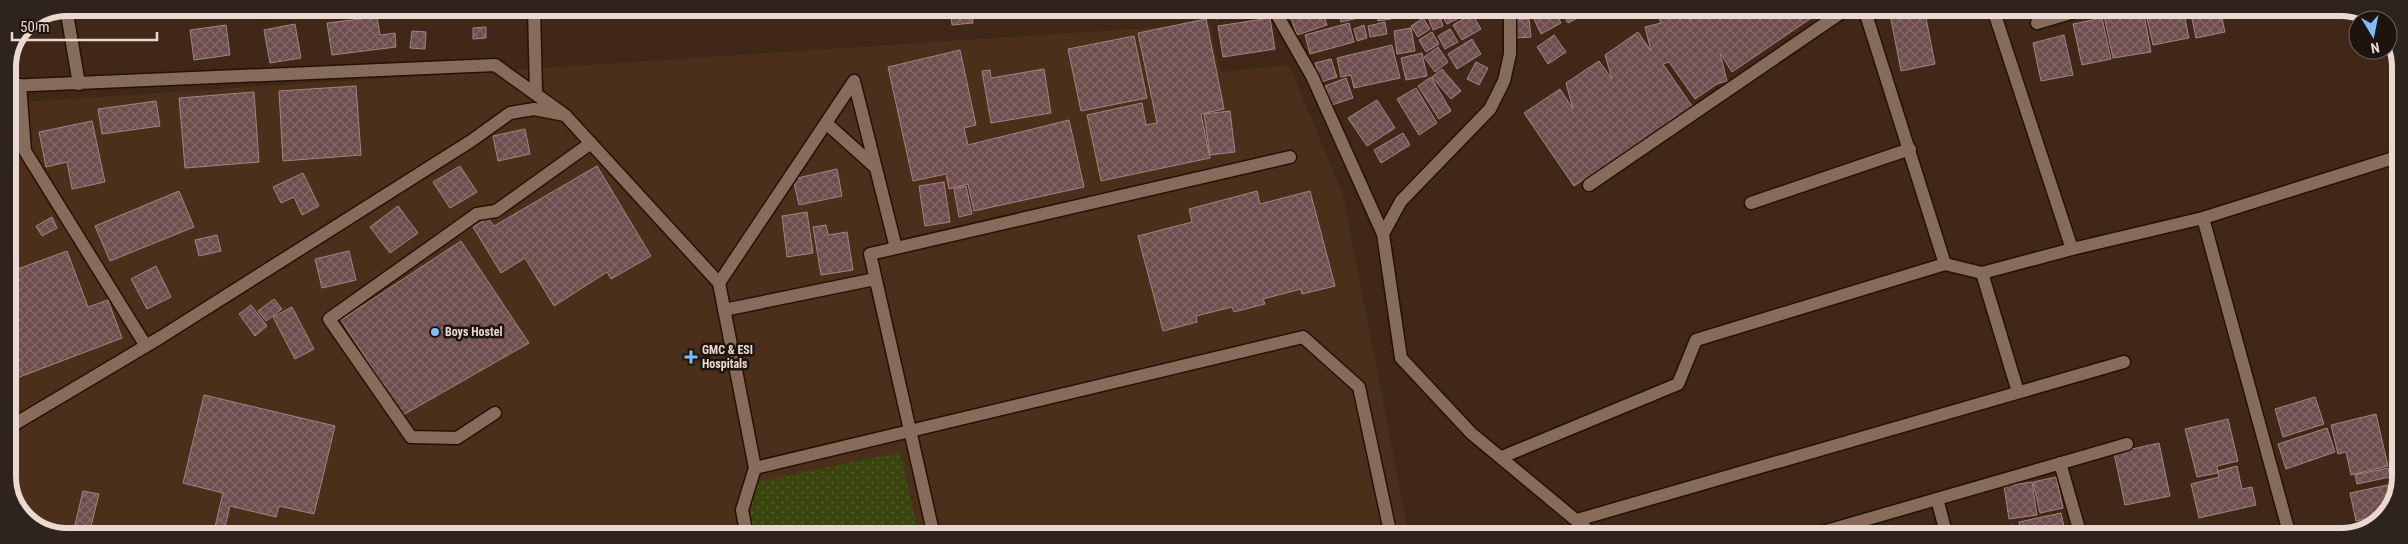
<svg xmlns="http://www.w3.org/2000/svg" width="2408" height="544" viewBox="0 0 2408 544" font-family="'Roboto Condensed',sans-serif">
	<style>
		.built { fill: #4c2f1b }
		.park { fill: url(#park-dots) }
		.building { fill: url(#building-cross-hatch); stroke: #a58281 }
		.lines { fill: none; stroke-linecap: round; stroke-linejoin: round }
		.minor-casing { stroke: #261103; stroke-width: 15 }
		.tertiary-casing { stroke: #261103; stroke-width: 15 }
		.minor { stroke: #876c5b; stroke-width: 12 }
		.tertiary { stroke: #876c5b; stroke-width: 12 }
		.poi-dot { fill: #7cbef9; stroke: #1f140d; stroke-width: 2 }
		.labels { text-anchor: middle; dominant-baseline: central; stroke-width: 5; stroke-linejoin: round; paint-order: stroke }
		.poi-label { font-size: 12px; font-weight: bold; fill: #e9d9d0; stroke: #1f140d; text-anchor: start }
		.rim { fill: none; stroke: #e9d9d0; stroke-width: 6 }
	</style>
	<defs>
		<pattern id="park-dots" width="8" height="8" patternUnits="userSpaceOnUse" patternTransform="scale(1.25)"><rect width="8" height="8" fill="#3a450e"/><path d="M2 2h.1M6 6h.1" fill="none" stroke="#565f30" stroke-width="1.8" stroke-linecap="round"/></pattern>
		<pattern id="building-cross-hatch" width="8" height="8" patternUnits="userSpaceOnUse" patternTransform="scale(1.25)"><rect width="8" height="8" fill="#6d4e4d"/><path d="M0 0l8 8M0 8l8-8" fill="none" stroke="#826766"/></pattern>
	</defs>
	<rect width="100%" height="100%" fill="#402819"/>
	<path class="built" d="M1210 24 1220 72 1289 65 1343 195 1409 536 55 535 23 516 8 484V103Z"/>
	<path class="park" d="M900 452 919 536H755L743 485Z"/>
	<path class="building" d="M496 8H528L496 11Z
		M661 8H671L670 16 660 14Z
		M950 8H972L973 23 952 25Z
		M974 8H999L974 12Z
		M1214 8H1259L1260 13 1216 19Z
		M1287 8H1308L1289 13Z
		M1321 8 1327 25 1297 35 1291 18Z
		M1338 8H1355L1358 18 1341 22Z
		M1376 8H1390L1391 19 1378 21Z
		M1393 8H1411L1412 15 1395 18Z
		M1416 8H1434L1435 12 1419 17Z
		M1453 8H1457L1461 17 1447 24 1441 14Z
		M1548 8H1554L1561 23 1541 34 1533 17Z
		M1560 8H1585L1587 13 1568 23Z
		M1682 8 1691 21 1687 8H1826L1732 72 1720 53 1727 81 1717 84 1695 99 1669 62 1663 64 1692 106 1574 186 1524 113 1560 89 1573 109 1566 83 1599 61 1612 79 1605 55 1638 32 1651 51 1645 27 1661 23 1658 14Z
		M1917 8H1924L1935 64 1901 71 1890 14Z
		M2117 9H2143L2151 52 2113 58 2103 11Z
		M2145 9H2183L2189 38 2153 45Z
		M2190 9H2220L2225 32 2196 38Z
		M1439 13 1443 26 1433 30 1428 17Z
		M1472 14 1481 29 1462 40 1453 25Z
		M377 17 380 35 395 33 396 47 332 55 327 23Z
		M1270 18 1275 49 1223 57 1218 26Z
		M1423 18 1430 29 1418 37 1411 26Z
		M2102 18 2111 59 2082 65 2073 24Z
		M1206 19 1224 109 1201 114 1210 158 1101 181 1087 115 1142 103 1146 125 1157 123 1138 33Z
		M1529 19 1531 37 1515 38 1514 20Z
		M1385 22 1387 34 1370 37 1368 26Z
		M1349 23 1354 42 1310 54 1305 35Z
		M295 24 301 58 270 63 264 30Z
		M226 25 230 55 194 60 190 30Z
		M1364 25 1367 38 1357 41 1354 29Z
		M486 27V38L473 39V28Z
		M1411 28 1415 51 1397 54 1394 31Z
		M1450 29 1458 42 1445 49 1438 36Z
		M412 31 426 32 425 49 410 48Z
		M1432 32 1439 44 1426 52 1419 40Z
		M1554 35 1566 52 1548 64 1537 47Z
		M2064 35 2073 75 2041 81 2033 43Z
		M1134 36 1147 98 1081 111 1068 49Z
		M1472 39 1481 54 1457 69 1448 54Z
		M1392 45 1400 78 1354 88 1351 75 1341 77 1337 58Z
		M1438 47 1448 62 1435 72 1424 57Z
		M960 50 976 125 964 128 968 145 1069 120 1084 187 974 211 968 184 949 189 946 174 913 181 888 67Z
		M1422 53 1427 76 1406 80 1401 58Z
		M1331 59 1337 77 1321 82 1315 63Z
		M1476 62 1488 68 1479 85 1467 79Z
		M1044 69 1051 113 991 123 982 71 990 70 991 78Z
		M1442 69 1461 91 1451 99 1432 77Z
		M1431 77 1451 111 1439 119 1418 86Z
		M1346 78 1353 98 1332 105 1325 86Z
		M356 86 361 155 283 161 279 91Z
		M1416 88 1437 123 1419 135 1397 99Z
		M254 92 259 162 185 168 179 98Z
		M1377 100 1395 128 1367 146 1348 118Z
		M156 101 160 126 102 134 98 109Z
		M1230 111 1235 152 1210 155 1204 114Z
		M92 121 105 182 72 189 67 162 46 167 39 132Z
		M525 129 530 154 498 161 493 136Z
		M1403 133 1410 145 1381 163 1374 150Z
		M460 166 477 192 450 208 433 182Z
		M597 166 651 256 611 279 607 272 554 306 525 258 501 273 473 227 488 218 494 226Z
		M837 169 842 196 799 205 793 179Z
		M303 173 319 206 302 215 294 197 281 203 273 187Z
		M944 182 950 222 925 226 919 186Z
		M966 186 972 214 959 217 954 189Z
		M179 191 194 227 110 261 95 226Z
		M1257 191 1260 204 1310 191 1335 286 1302 294 1301 289 1263 299 1265 304 1234 312 1232 307 1196 316 1197 322 1163 331 1138 236 1192 222 1189 209Z
		M398 206 418 233 390 253 370 227Z
		M807 212 813 253 787 257 782 216Z
		M52 217 57 228 42 236 36 226Z
		M826 225 828 235 847 232 853 270 821 275 813 227Z
		M217 235 221 251 199 256 195 240Z
		M461 241 529 343 403 415 341 320Z
		M67 251 88 307 108 300 122 338 9 381 8 276 13 274 12 271Z
		M349 251 356 280 322 288 315 259Z
		M156 266 171 297 147 309 131 279Z
		M274 299 282 309 266 321 258 311Z
		M251 305 267 326 255 336 239 314Z
		M292 307 314 349 295 359 273 317Z
		M204 395 335 426 314 514 279 506 276 517 230 506 223 535H213L223 493 183 483Z
		M2315 397 2324 424 2283 437 2275 409Z
		M2376 414 2388 466 2351 475 2346 452 2338 454 2331 425Z
		M2228 419 2238 461 2217 466 2218 473 2197 477 2185 429Z
		M2327 428 2335 452 2286 469 2278 444Z
		M2159 443 2170 496 2125 505 2114 453Z
		M2237 466 2242 489 2252 487 2256 505 2199 518 2191 484 2219 477 2218 471Z
		M2388 468 2390 477 2357 484 2355 475Z
		M2056 477 2063 508 2040 513 2033 482Z
		M2032 482 2037 515 2009 519 2004 486Z
		M2397 483 2399 489 2384 515 2356 521 2350 493Z
		M83 491 99 494 89 534 94 535H55L38 525 73 533Z
		M11 492 18 493 16 502Z
		M2061 513 2066 536H2022L2019 522Z
		M2380 522 2356 531 2355 527Z
		M1872 525 1874 536H1859L1858 527Z
		M2013 525 2015 536H1958Z"/>
	<g class="lines">
		<defs>
			<path id="minor" d="M66 8 79 84
				M534 8 536 94
				M1273 8 1312 76 1383 234
				M1864 8 1945 264
				M1993 9 2072 249
				M265 12V8
				M2037 23 2084 9
				M854 81 896 248
				M20 85 25 151 146 346
				M8 86 495 65 562 113
				M826 123 875 167
				M1589 185 1848 8
				M1751 203 1910 149
				M2203 218 2290 536
				M1982 273 2018 392
				M719 283 854 81
				M724 310 875 279
				M8 411 13 424
				M495 413 457 438 411 437 329 319 477 214 496 211 591 143
				M8 428 161 337 471 141 510 113 534 109 565 115 719 283 755 468 1303 337 1359 387 1391 536
				M1502 457 1678 384 1696 340 1945 264 1982 273 2072 249 2203 218 2400 156
				M2060 463 2081 536
				M1937 499 1947 536
				M1577 520 2124 362
				M747 536 742 510 755 468
				M934 536 870 254 1290 157
				M1809 536 2127 444"/>
			<path id="tertiary" d="M1510 8V54L1504 81 1490 109 1401 201 1383 234 1401 358 1471 433 1595 536"/>
		</defs>
		<use href="#minor" class="minor-casing"/>
		<use href="#tertiary" class="tertiary-casing"/>
		<use href="#minor" class="minor"/>
		<use href="#tertiary" class="tertiary"/>
	</g>
	<g class="poi-dot">
		<circle cx="435" cy="332" r="5"/>
		<path d="M688.5 349.5h5v5h5v5h-5v5h-5v-5h-5v-5h5z"/>
	</g>
	<g class="labels">
		<g class="poi-label">
			<text x="445" y="332">Boys Hostel</text>
			<text x="702" y="350">GMC &amp; ESI<tspan x="702" dy="14">Hospitals</tspan></text>
		</g>
	</g>
	<path d="M0 0H2408V544H0ZM67 16H2341A51 51 0 0 1 2392 67V477A51 51 0 0 1 2341 528H67A51 51 0 0 1 16 477V67A51 51 0 0 1 67 16Z" fill="#2f241d" fill-rule="evenodd"/>
	<path class="rim" d="M67 16H2341A51 51 0 0 1 2392 67V477A51 51 0 0 1 2341 528H67A51 51 0 0 1 16 477V67A51 51 0 0 1 67 16Z"/>
	<g transform="translate(2373 35) rotate(170)"><circle r="24" fill="#1f140d" stroke="#70635b"/>
	<path d="M0-4L9 19L0 12L-9 19Z" fill="#7cbef9"/>
	<text y="-8" font-size="14" font-weight="bold" text-anchor="middle" fill="#e9d9d0">N</text>
	</g>
	<path d="M12 32v8h145v-8" fill="none" stroke="#e9d9d0" stroke-width="2.5"/>
	<text x="20" y="32" font-size="15" fill="#e9d9d0" stroke="#1f140d" stroke-width="4" paint-order="stroke">50 m</text>
</svg>
